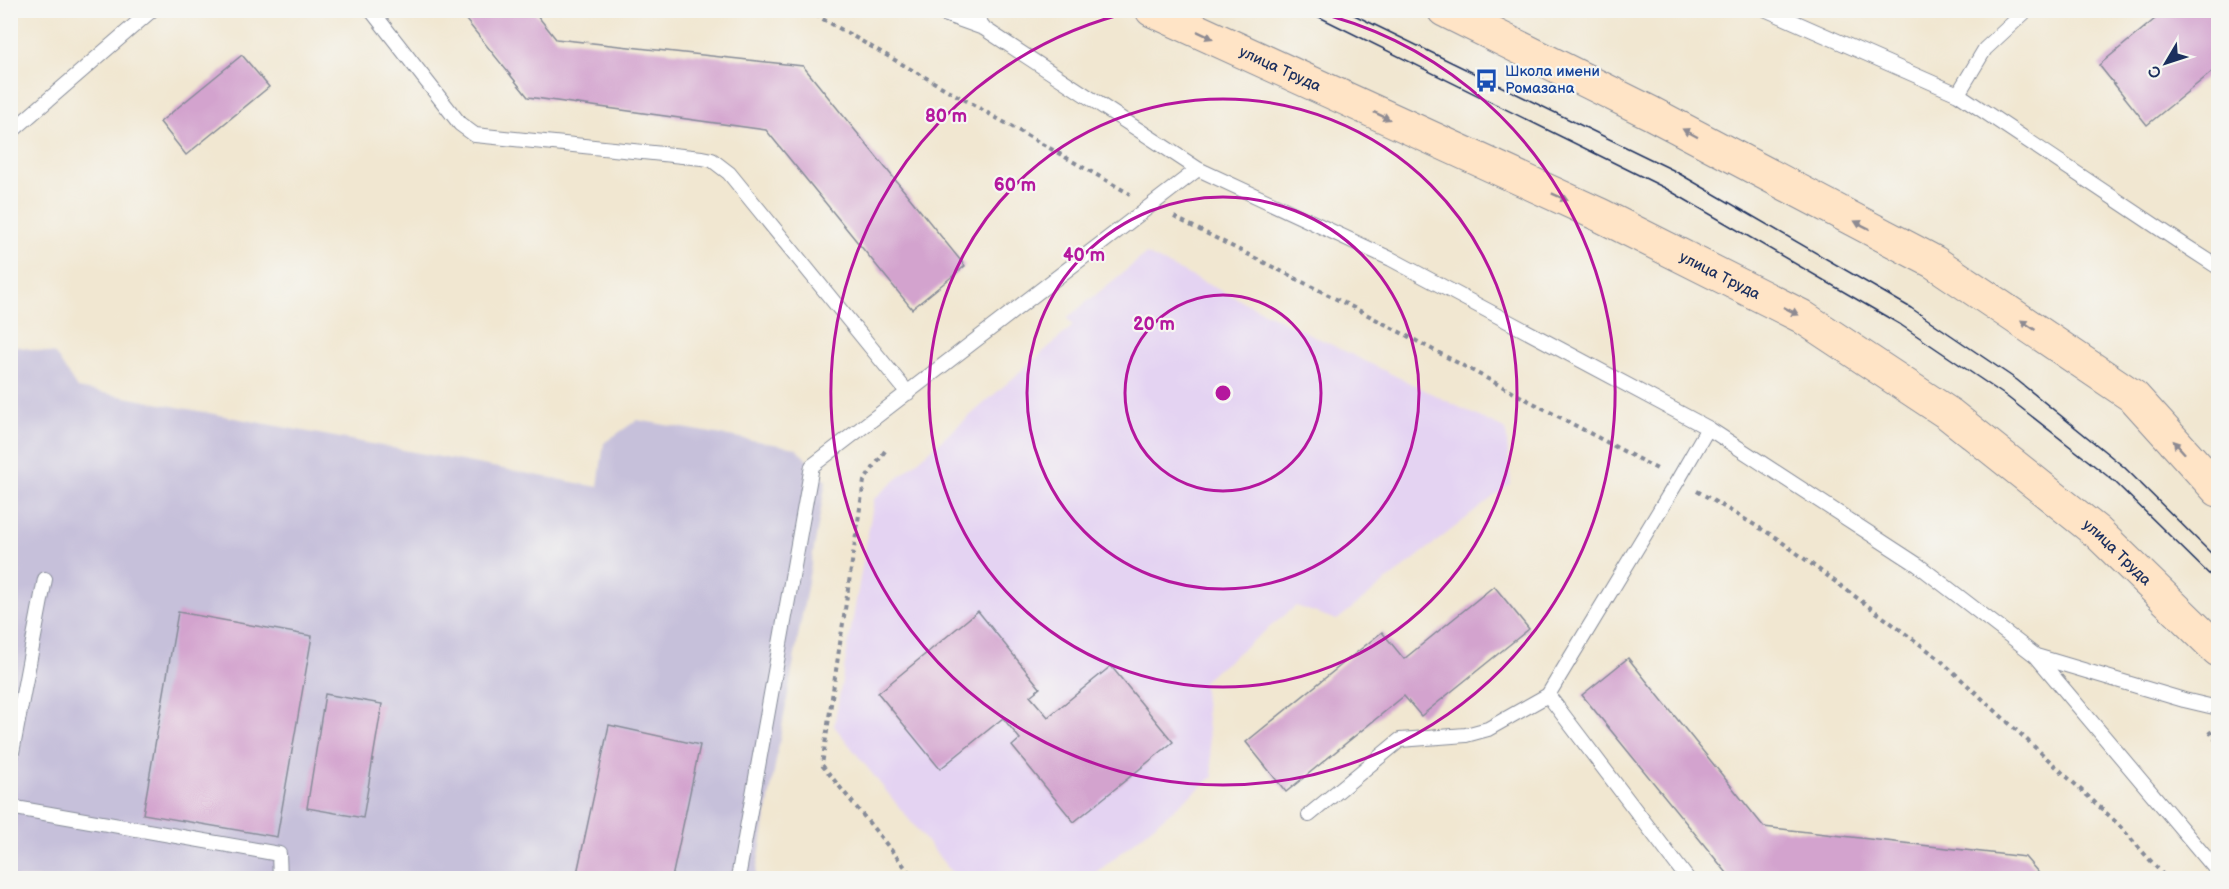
<svg xmlns="http://www.w3.org/2000/svg" width="2229" height="889" viewBox="0 0 2229 889" font-family="'Balsamiq Sans',sans-serif">
	<style>
		.built { fill: #e4d3f2 }
		.industrial { fill: #c6c0da }
		.building { fill: #d3a3ce }
		.lines { fill: none; stroke-linecap: round; stroke-linejoin: round }
		.lane-casing { stroke: #868b98; stroke-width: 16 }
		.secondary-casing { stroke: #868b98; stroke-width: 35 }
		.path { stroke: #868b98; stroke-width: 4; stroke-dasharray: 4.5 4.5; stroke-linecap: butt }
		.lane { stroke: #fff; stroke-width: 14 }
		.secondary { stroke: #ffe4c6; stroke-width: 33 }
		.tram { stroke: #1b2f5e; stroke-width: 1.5 }
		.oneway { fill: #8d8a92 }
		.ring { fill: none; stroke: #b5179e; stroke-width: 3 }
		.labels { text-anchor: middle; dominant-baseline: central; stroke-width: 4.5; stroke-linejoin: round; paint-order: stroke }
		.street-label { font-size: 15px; fill: #1b2f5e; stroke: #f6f6f2 }
		.transit-label { font-size: 15px; fill: #164399; stroke: #f6f6f2; text-anchor: start }
		.centre { fill: #b5179e; stroke: #f6f6f2; stroke-width: 3 }
		.ring-label { font-size: 18px; text-anchor: middle; font-weight: bold; fill: #b5179e; stroke: #f6f6f2; stroke-width: 4.5; stroke-linejoin: round; paint-order: stroke }
	</style>
	<rect width="100%" height="100%" fill="#f6f6f2"/>
	<filter id="ink" filterUnits="userSpaceOnUse"><feTurbulence type="fractalNoise" baseFrequency=".0167" numOctaves="2"/><feDisplacementMap in="SourceGraphic" scale="12" xChannelSelector="R" yChannelSelector="G"/><feConvolveMatrix kernelMatrix="1 2 1 2 8 2 1 2 1" color-interpolation-filters="sRGB"/></filter>
	<filter id="wash" filterUnits="userSpaceOnUse"><feTurbulence type="fractalNoise" baseFrequency=".008" numOctaves="4" result="noise"/><feDisplacementMap in="SourceGraphic" scale="24" xChannelSelector="R" yChannelSelector="G"/><feGaussianBlur stdDeviation="1.35" result="paint"/><feColorMatrix in="noise" values="0 0 0 0 0 0 0 0 0 0 0 0 0 0 0 0 0 1.4 0 .05"/><feComposite in="paint" operator="in"/></filter>
	<g filter="url(#wash)">
		<rect width="100%" height="100%" fill="#f1e7d1"/>
		<path class="built" d="M1146 254 1506 430 1511 483 1337 620 1296 606 1203 681 1213 777 1090 878H956L834 726 874 499 1073 326 1067 318Z"/>
		<path class="industrial" d="M10 345 55 354 77 388 598 487 604 443 637 420 796 448 826 481 755 878H11Z"/>
		<g id="blocks">
			<path class="building" d="M458 10H533L556 39 803 66 965 266 912 309 766 130 528 97Z
				M2166 10H2218V67L2147 125 2099 65Z
				M242 55 269 87 186 155 160 122Z
				M1494 586 1529 629 1421 716 1404 696 1286 792 1246 742 1382 632 1404 659Z
				M978 611 1040 688 1030 696 1048 717 1111 666 1173 742 1074 822 1012 746 1020 739 1003 718 940 769 878 693Z
				M178 612 312 636 277 837 143 814Z
				M1628 658 1764 827 2025 857 2043 878H1731L1582 695Z
				M325 694 382 704 363 818 307 808Z
				M609 725 700 745 672 878H576Z"/>
		</g>
	</g>
	<g filter="url(#ink)">
		<use href="#blocks" fill-opacity="0" stroke="#868b98" stroke-width="1.5"/>
		<g class="lines">
			<defs>
				<path id="lane" d="M371 10 460 124 475 135 702 158 712 160 729 173 908 393
					M933 10 983 28
					M970 10 985 29 1198 169 1391 259 1708 428 1918 565 2036 656 2218 872
					M1767 10 1958 94 2184 245 2218 267
					M1958 94 1985 49 2027 10
					M10 133 152 10
					M2036 656 2184 700 2218 708
					M1548 695 1678 480 1708 428
					M10 763 45 579
					M10 807 279 854 280 878
					M1309 815 1400 740 1466 735 1488 729 1548 695 1687 878
					M738 878 812 466 1198 169"/>
				<g id="secondary">
					<path id="s1" d="M1152 10 1600 215 1801 316 1949 414 2097 532 2218 650"/>
					<path d="M1444 10 1651 113 1934 262 2134 397 2218 490"/>
				</g>
			</defs>
			<use href="#lane" class="lane-casing"/>
			<use href="#secondary" class="secondary-casing"/>
			<path class="path" d="M807 10 1130 194
				M1174 217 1364 313 1659 470
				M885 451 864 481 822 765 914 878
				M1697 491 1775 537 1937 657 2116 822 2166 878
				M2209 731 2218 743"/>
			<use href="#lane" class="lane"/>
			<use href="#secondary" class="secondary"/>
			<path class="tram" d="M1305 10 1665 188 1901 325 2006 396 2115 482 2218 583
				M1344 10 1673 170 1911 308 2017 380 2124 467 2218 560"/>
		</g>
		<defs><path id="oneway-solid" d="M-6-.8H1V-3.2L6.5 0L1 3.2V.8H-6Z" transform="scale(1.5)"/></defs>
		<g class="oneway">
			<use href="#oneway-solid" transform="translate(1205 35) rotate(25)"/>
			<use href="#oneway-solid" transform="translate(1382 116) rotate(25)"/>
			<use href="#oneway-solid" transform="translate(1690 133) rotate(-152)"/>
			<use href="#oneway-solid" transform="translate(1560 197) rotate(24)"/>
			<use href="#oneway-solid" transform="translate(1862 225) rotate(-153)"/>
			<use href="#oneway-solid" transform="translate(1791 311) rotate(27)"/>
			<use href="#oneway-solid" transform="translate(2028 325) rotate(-146)"/>
			<use href="#oneway-solid" transform="translate(2179 447) rotate(-132)"/>
		</g>
	</g>
	<g class="ring">
		<circle cx="1223" cy="393" r="98"/>
		<circle cx="1223" cy="393" r="196"/>
		<circle cx="1223" cy="393" r="294"/>
		<path d="M1311 11A392 392 0 1 1 1135 11"/>
	</g>
	<defs>
		<symbol id="bus-bare" viewBox="-9 -9 18 18"><path d="M-5-6H5V4H4V6H2V4H-2V6H-4V4H-5ZM-3.5-4V0h7V-4ZM-3.5 1.2v1.5H-2V1.2ZM2 1.2v1.5H3.5V1.2Z" fill="#1a4fb4" stroke="#f6f6f2" stroke-width="2.5" paint-order="stroke"/></symbol>
	</defs>
	<g fill-rule="evenodd">
		<use href="#bus-bare" x="1470" y="64" width="33" height="33"/>
	</g>
	<g class="labels">
		<g class="street-label">
			<text stroke="none"><textPath href="#s1" startOffset="141">улица Труда</textPath></text>
			<text stroke="none"><textPath href="#s1" startOffset="627">улица Труда</textPath></text>
			<text stroke="none"><textPath href="#s1" startOffset="1113">улица Труда</textPath></text>
		</g>
		<g class="transit-label">
			<text x="1505" y="71">Школа имени<tspan x="1505" dy="17">Ромазана</tspan></text>
		</g>
	</g>
	<circle cx="1223" cy="393" r="9" class="centre"/>
	<g class="ring-label">
		<text x="946" y="122">80 m</text>
		<text x="1015" y="191">60 m</text>
		<text x="1084" y="261">40 m</text>
		<text x="1154" y="330">20 m</text>
	</g>
	<rect width="2229" height="889" fill="none" stroke="#f6f6f2" stroke-width="36"/>
	<g transform="translate(2166 63) rotate(231)" stroke="#f6f6f2" stroke-width="4.5" paint-order="stroke">
	<path d="M0-4.5L10 22L0 15L-10 22Z" fill="#1b2f5e"/>
	<text y="-9" font-size="16" font-weight="bold" text-anchor="middle" fill="#1b2f5e">С</text>
	</g>
</svg>
